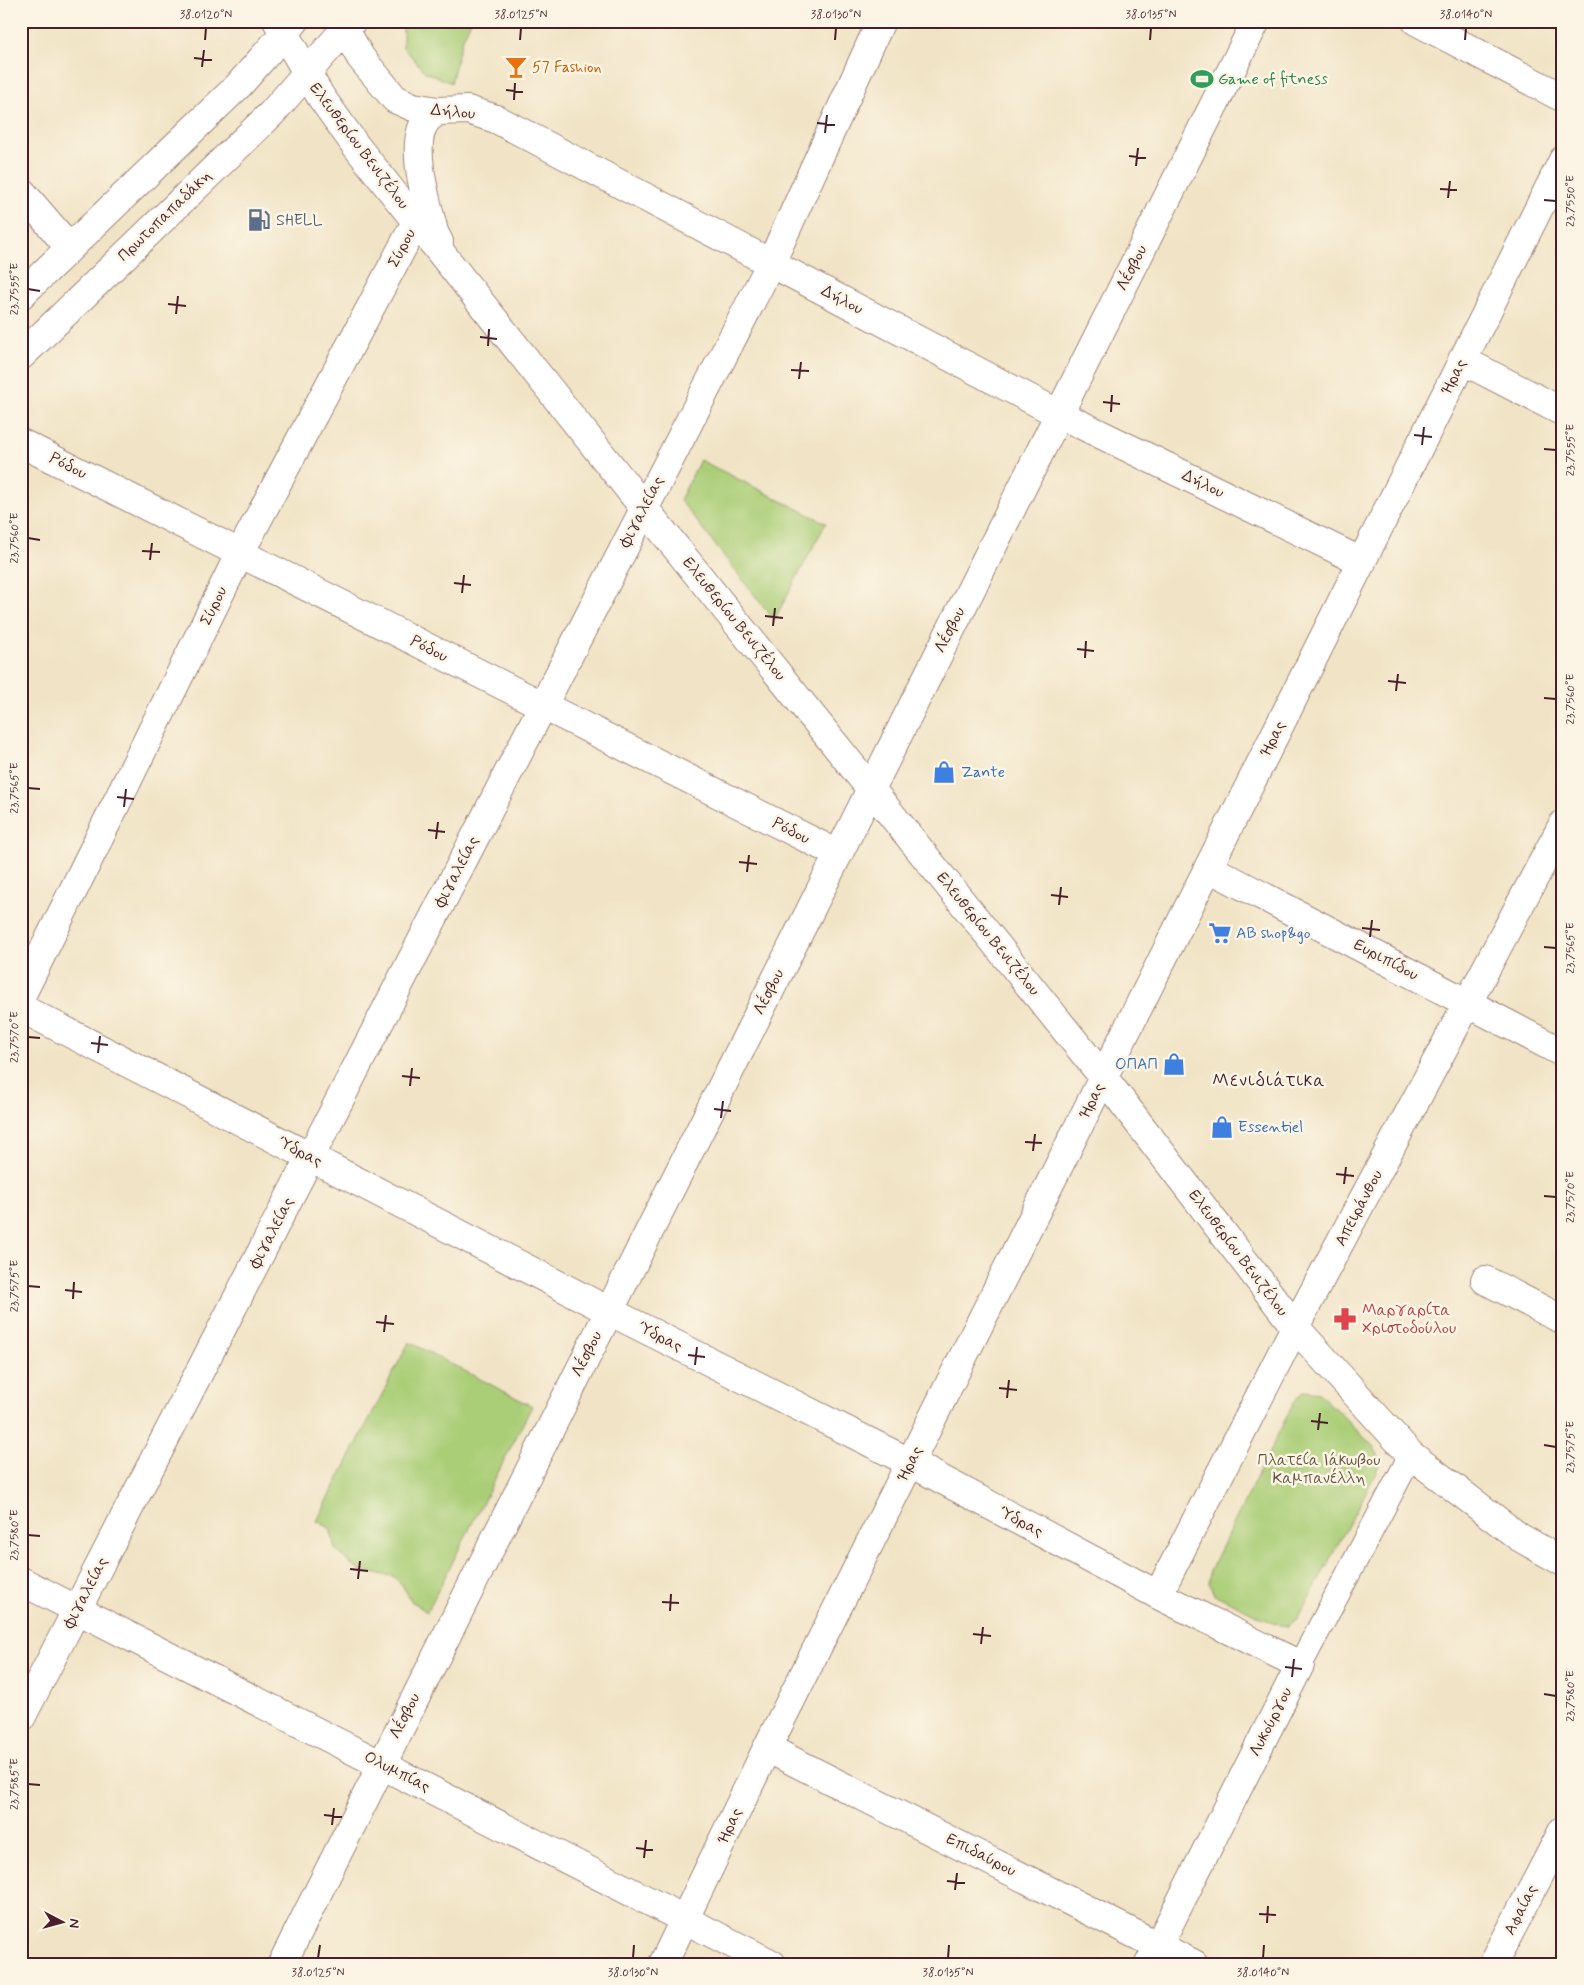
<svg xmlns="http://www.w3.org/2000/svg" width="1584" height="1985" viewBox="0 0 1584 1985" font-family="Mynerve,sans-serif">
	<style>
		.green { fill: #aace77; stroke: #7a7651 }
		.lines { fill: none; stroke-linecap: round; stroke-linejoin: round }
		.pedestrian-casing { stroke: #9e8278; stroke-width: 26 }
		.minor-casing { stroke: #9e8278; stroke-width: 30 }
		.secondary-casing { stroke: #9e8278; stroke-width: 30 }
		.pedestrian { stroke: #fff; stroke-width: 24 }
		.minor { stroke: #fff; stroke-width: 28 }
		.secondary { stroke: #fff; stroke-width: 28 }
		.ticks { fill: none; stroke: #4a1f2b; stroke-width: 2 }
		.labels { text-anchor: middle; dominant-baseline: central; stroke-width: 5; stroke-linejoin: round; paint-order: stroke }
		.food-label { font-size: 16px; fill: #c56008; stroke: #fcf5e5; text-anchor: start }
		.leisure-label { font-size: 16px; fill: #27864d; stroke: #fcf5e5; text-anchor: start }
		.street-label { font-size: 16px; fill: #4a1f2b; stroke: #fcf5e5 }
		.service-label { font-size: 16px; fill: #4e5e75; stroke: #fcf5e5; text-anchor: start }
		.shop-label { font-size: 16px; fill: #366cbe; stroke: #fcf5e5; text-anchor: start }
		.health-label { font-size: 16px; fill: #be3a42; stroke: #fcf5e5; text-anchor: start }
		.park-label { font-size: 16px; fill: #675442; stroke: #fcf5e5 }
		.neighbourhood-label { font-size: 18px; letter-spacing: 1px; fill: #4a1f2b; stroke: #fcf5e5 }
		.neatline { fill: none; stroke: #4a1f2b; stroke-width: 2 }
		.ticks-label { font-size: 12px; text-anchor: middle; fill: #4a1f2b }
	</style>
	<rect width="100%" height="100%" fill="#fcf5e5"/>
	<filter id="ink" filterUnits="userSpaceOnUse"><feTurbulence type="fractalNoise" baseFrequency=".02" numOctaves="2"/><feDisplacementMap in="SourceGraphic" scale="10" xChannelSelector="R" yChannelSelector="G"/><feConvolveMatrix kernelMatrix="1 2 1 2 8 2 1 2 1" color-interpolation-filters="sRGB"/></filter>
	<filter id="wash" filterUnits="userSpaceOnUse"><feTurbulence type="fractalNoise" baseFrequency=".0096" numOctaves="4" result="noise"/><feDisplacementMap in="SourceGraphic" scale="20" xChannelSelector="R" yChannelSelector="G"/><feGaussianBlur stdDeviation="1.12" result="paint"/><feColorMatrix in="noise" values="0 0 0 0 0 0 0 0 0 0 0 0 0 0 0 0 0 1.4 0 .05"/><feComposite in="paint" operator="in"/></filter>
	<g filter="url(#wash)">
		<rect width="100%" height="100%" fill="#f1e4c6"/>
		<path class="green" d="M403 21H471L461 43 451 83 425 72 403 47Z
			M700 460 826 523 774 620 680 500Z
			M409 1342 532 1406 427 1612 412 1602 402 1585 393 1576 361 1572 345 1559 335 1549 330 1528 317 1521Z
			M1304 1391 1319 1393 1373 1446 1381 1460 1374 1477 1298 1619 1287 1626 1275 1624 1214 1594 1209 1584 1210 1571 1294 1402Z"/>
	</g>
	<g filter="url(#ink)">
		<g class="lines">
			<defs>
				<path id="pedestrian" d="M1300 1665 1411 1455"/>
				<path id="minor" d="M277 21 321 97 356 146 644 508 1104 1078 1295 1327 1411 1455 1519 1537 1563 1562
					M340 21 361 58 395 99 413 107 437 111 468 110 496 119 1059 414 1362 562
					M1416 21 1563 98
					M437 111C434 114 429 117 426 121 408 145 428 205 434 232L439 242
					M21 191 69 247
					M1462 360 1563 412
					M21 443 838 854
					M1209 868 1563 1053
					M21 996 240 553 416 222
					M21 1008 609 1311 911 1463 1158 1595 1300 1665 1149 1964
					M1485 1280 1563 1320
					M21 1581 772 1964
					M1158 1595 1295 1327 1563 824
					M21 1718 771 263 881 21
					M767 1748 1194 1964
					M282 1964 1256 21
					M663 1964 767 1748 1563 160
					M1493 1964 1563 1830"/>
				<path id="secondary" d="M21 295 239 85 295 21
					M21 356 272 113 352 21"/>
			</defs>
			<use href="#pedestrian" class="pedestrian-casing"/>
			<use href="#minor" class="minor-casing"/>
			<use href="#secondary" class="secondary-casing"/>
			<use href="#pedestrian" class="pedestrian"/>
			<use href="#minor" class="minor"/>
			<use href="#secondary" class="secondary"/>
		</g>
	</g>
	<path class="ticks" d="M205 40 206 28M520 40 521 28M835 40 836 28M1150 40 1151 28M1465 40 1466 28M194 58 212 60M202 67 204 50M506 90 523 92M514 100 515 83M817 123 835 125M825 133 827 115M1129 156 1146 158M1136 166 1138 148M1440 189 1457 190M1448 198 1450 181M1544 200 1556 201M28 289 40 291M168 304 186 306M176 314 178 296M480 337 497 339M488 346 489 329M791 370 809 371M799 379 801 362M1103 402 1120 404M1111 412 1112 395M1414 435 1432 437M1422 445 1424 427M1544 449 1556 450M28 538 40 540M142 551 160 552M150 560 152 543M454 583 471 585M462 593 464 575M765 616 783 618M773 626 775 608M1077 649 1094 651M1085 658 1086 641M1388 681 1406 683M1396 691 1398 674M1544 698 1556 699M28 788 40 789M117 797 134 799M124 807 126 789M428 830 445 832M436 839 438 822M739 862 757 864M747 872 749 855M1051 895 1068 897M1059 905 1061 887M1362 928 1380 930M1370 937 1372 920M1544 947 1556 948M28 1037 40 1038M91 1043 108 1045M98 1053 100 1036M402 1076 420 1078M410 1086 412 1068M714 1109 731 1111M721 1118 723 1101M1025 1142 1042 1143M1033 1151 1035 1134M1336 1174 1354 1176M1344 1184 1346 1167M1544 1196 1556 1197M28 1286 40 1287M65 1290 82 1292M73 1299 74 1282M376 1322 394 1324M384 1332 386 1315M688 1355 705 1357M695 1365 697 1347M999 1388 1017 1390M1007 1398 1009 1380M1311 1421 1328 1423M1318 1430 1320 1413M1544 1445 1556 1447M28 1535 40 1536M350 1569 368 1571M358 1579 360 1561M662 1602 679 1603M670 1611 671 1594M973 1634 991 1636M981 1644 983 1627M1285 1667 1302 1669M1292 1677 1294 1659M1544 1694 1556 1696M28 1784 40 1785M324 1815 342 1817M332 1825 334 1808M636 1848 653 1850M644 1858 646 1840M947 1881 965 1883M955 1890 957 1873M1259 1914 1276 1915M1267 1923 1268 1906M318 1958 320 1945M633 1958 634 1945M948 1958 949 1945M1263 1958 1264 1945"/>
	<defs>
		<symbol id="bar-bare" viewBox="-9 -9 18 18"><path d="M-6-5H6L.8 .8V4.5H3.5V6h-7V4.5H-.8V.8Z" fill="#e8710a" stroke="#fcf5e5" stroke-width="2.5" paint-order="stroke"/></symbol>
		<symbol id="stadium-bare" viewBox="-9 -9 18 18"><path d="M0-5a6.5 5 0 1 0 0 10a6.5 5 0 1 0 0-10ZM-3.5-1.8h7v3.6h-7Z" fill="#2e9e5b" stroke="#fcf5e5" stroke-width="2.5" paint-order="stroke"/></symbol>
		<symbol id="fuel-bare" viewBox="-9 -9 18 18"><path d="M-5.5-6h7V0h2V4h1.3V-2.5L3-4.5l.8-.8L6-3V5H2.5V1h-1V6h-7ZM-4.2-4.7v3.2H.2V-4.7Z" fill="#5c6f8a" stroke="#fcf5e5" stroke-width="2.5" paint-order="stroke"/></symbol>
		<symbol id="shop-bare" viewBox="-9 -9 18 18"><path d="M-5-2.5h2.3a2.7 3.5 0 0 1 5.4 0H5L5.5 6h-11ZM-1.5-2.5h3a1.5 2.3 0 0 0-3 0Z" fill="#3f7fe0" stroke="#fcf5e5" stroke-width="2.5" paint-order="stroke"/></symbol>
		<symbol id="supermarket-bare" viewBox="-9 -9 18 18"><path d="M-6-5.5h2.5l.6 2H6L4.5 2H-2.5L-4.4-4H-6ZM-1.5 3.2a1.3 1.3 0 1 0 .1 0ZM3 3.2a1.3 1.3 0 1 0 .1 0Z" fill="#3f7fe0" stroke="#fcf5e5" stroke-width="2.5" paint-order="stroke"/></symbol>
		<symbol id="pharmacy-bare" viewBox="-9 -9 18 18"><path d="M-2-6h4v4h4v4h-4v4h-4v-4h-4v-4h4Z" fill="#e0444e" stroke="#fcf5e5" stroke-width="2.5" paint-order="stroke"/></symbol>
	</defs>
	<g fill-rule="evenodd">
		<use href="#bar-bare" x="500" y="51" width="32" height="32"/>
		<use href="#stadium-bare" x="1186" y="63" width="32" height="32"/>
		<use href="#fuel-bare" x="243" y="204" width="32" height="32"/>
		<use href="#shop-bare" x="928" y="756" width="32" height="32"/>
		<use href="#supermarket-bare" x="1204" y="917" width="32" height="32"/>
		<use href="#shop-bare" x="1158" y="1048" width="32" height="32"/>
		<use href="#shop-bare" x="1206" y="1111" width="32" height="32"/>
		<use href="#pharmacy-bare" x="1329" y="1303" width="32" height="32"/>
	</g>
	<g class="labels">
		<g class="food-label">
			<text x="532" y="67">57 Fashion</text>
		</g>
		<g class="leisure-label">
			<text x="1218" y="79">Game of fitness</text>
		</g>
		<g class="street-label">
			<text transform="translate(453 112) rotate(6)">Δήλου</text>
			<text transform="translate(359 146) rotate(53)">Ελευθερίου Βενιζέλου</text>
			<text transform="translate(165 216) rotate(-44)">Πρωτοπαπαδάκη</text>
			<text transform="translate(402 248) rotate(-62)">Σύρου</text>
			<text transform="translate(1132 268) rotate(-63)">Λέσβου</text>
			<text transform="translate(842 300) rotate(28)">Δήλου</text>
			<text transform="translate(1454 377) rotate(-63)">Ήρας</text>
			<text transform="translate(68 466) rotate(27)">Ρόδου</text>
			<text transform="translate(1203 484) rotate(26)">Δήλου</text>
			<text transform="translate(642 512) rotate(-63)">Φιγαλείας</text>
			<text transform="translate(214 606) rotate(-64)">Σύρου</text>
			<text transform="translate(734 619) rotate(51)">Ελευθερίου Βενιζέλου</text>
			<text transform="translate(950 630) rotate(-63)">Λέσβου</text>
			<text transform="translate(429 649) rotate(27)">Ρόδου</text>
			<text transform="translate(1273 739) rotate(-63)">Ήρας</text>
			<text transform="translate(791 831) rotate(27)">Ρόδου</text>
			<text transform="translate(457 872) rotate(-63)">Φιγαλείας</text>
			<text transform="translate(988 934) rotate(51)">Ελευθερίου Βενιζέλου</text>
			<text transform="translate(1386 960) rotate(28)">Ευριπίδου</text>
			<text transform="translate(769 992) rotate(-63)">Λέσβου</text>
			<text transform="translate(1092 1101) rotate(-63)">Ήρας</text>
			<text transform="translate(300 1152) rotate(27)">Ύδρας</text>
			<text transform="translate(1359 1208) rotate(-62)">Απειράνθου</text>
			<text transform="translate(272 1233) rotate(-63)">Φιγαλείας</text>
			<text transform="translate(1238 1253) rotate(53)">Ελευθερίου Βενιζέλου</text>
			<text transform="translate(660 1337) rotate(27)">Ύδρας</text>
			<text transform="translate(587 1354) rotate(-63)">Λέσβου</text>
			<text transform="translate(910 1464) rotate(-63)">Ήρας</text>
			<text transform="translate(1021 1522) rotate(28)">Ύδρας</text>
			<text transform="translate(86 1593) rotate(-63)">Φιγαλείας</text>
			<text transform="translate(405 1716) rotate(-63)">Λέσβου</text>
			<text transform="translate(1271 1722) rotate(-63)">Λυκούργου</text>
			<text transform="translate(397 1772) rotate(27)">Ολυμπίας</text>
			<text transform="translate(730 1826) rotate(-65)">Ήρας</text>
			<text transform="translate(981 1855) rotate(27)">Επιδαύρου</text>
			<text transform="translate(1521 1910) rotate(-63)">Αφαίας</text>
		</g>
		<g class="service-label">
			<text x="276" y="220">SHELL</text>
		</g>
		<g class="shop-label">
			<text x="961" y="772">Zante</text>
			<text x="1236" y="933">AB shop&amp;go</text>
			<text x="1158" y="1064" text-anchor="end">ΟΠΑΠ</text>
			<text x="1238" y="1127">Essentiel</text>
		</g>
		<g class="health-label">
			<text x="1362" y="1310">Μαργαρίτα<tspan x="1362" dy="18">Χριστοδούλου</tspan></text>
		</g>
		<g class="park-label">
			<text x="1319" y="1460">Πλατεία Ιάκωβου<tspan x="1319" dy="18">Καμπανέλλη</tspan></text>
		</g>
		<g class="neighbourhood-label">
			<text x="1269" y="1081">Μενιδιάτικα</text>
		</g>
	</g>
	<rect width="1584" height="1985" fill="none" stroke="#fcf5e5" stroke-width="55"/>
	<g transform="translate(62 1922) rotate(96)" stroke="#fcf5e5" stroke-width="4" paint-order="stroke">
	<path d="M0-4L9 19L0 12L-9 19Z" fill="#4a1f2b"/>
	<text y="-8" font-size="14" font-weight="bold" text-anchor="middle" fill="#4a1f2b">N</text>
	</g>
	<rect x="28" y="28" width="1528" height="1930" class="neatline"/>
	<g class="ticks-label">
		<text x="206" y="18">38.0120°N</text>
		<text x="521" y="18">38.0125°N</text>
		<text x="836" y="18">38.0130°N</text>
		<text x="1151" y="18">38.0135°N</text>
		<text x="1466" y="18">38.0140°N</text>
		<text transform="translate(1570 201) rotate(-90)" y="4">23.7550°E</text>
		<text transform="translate(14 289) rotate(-90)" y="4">23.7555°E</text>
		<text transform="translate(1570 450) rotate(-90)" y="4">23.7555°E</text>
		<text transform="translate(14 538) rotate(-90)" y="4">23.7560°E</text>
		<text transform="translate(1570 699) rotate(-90)" y="4">23.7560°E</text>
		<text transform="translate(14 788) rotate(-90)" y="4">23.7565°E</text>
		<text transform="translate(1570 948) rotate(-90)" y="4">23.7565°E</text>
		<text transform="translate(14 1037) rotate(-90)" y="4">23.7570°E</text>
		<text transform="translate(1570 1197) rotate(-90)" y="4">23.7570°E</text>
		<text transform="translate(14 1286) rotate(-90)" y="4">23.7575°E</text>
		<text transform="translate(1570 1447) rotate(-90)" y="4">23.7575°E</text>
		<text transform="translate(14 1535) rotate(-90)" y="4">23.7580°E</text>
		<text transform="translate(1570 1696) rotate(-90)" y="4">23.7580°E</text>
		<text transform="translate(14 1784) rotate(-90)" y="4">23.7585°E</text>
		<text x="318" y="1976">38.0125°N</text>
		<text x="633" y="1976">38.0130°N</text>
		<text x="948" y="1976">38.0135°N</text>
		<text x="1263" y="1976">38.0140°N</text>
	</g>
</svg>
